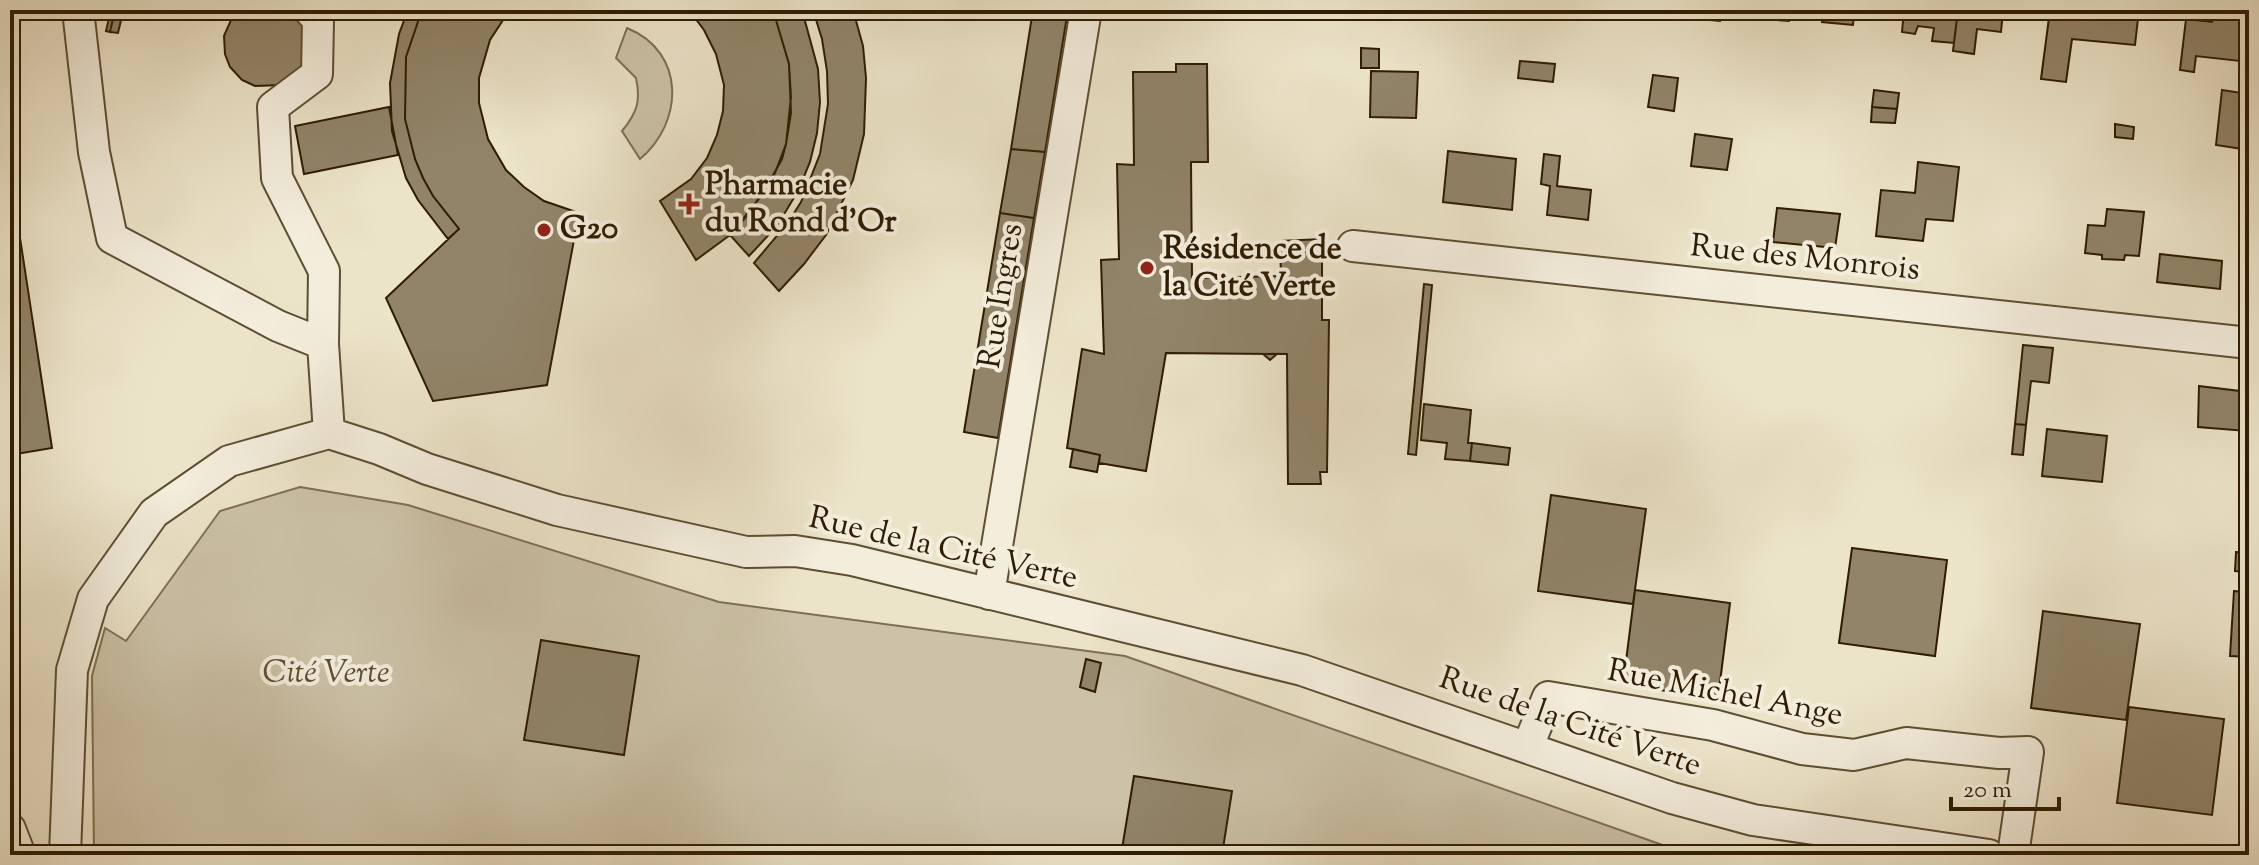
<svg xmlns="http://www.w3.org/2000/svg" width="2259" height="865" viewBox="0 0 2259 865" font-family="'Sorts Mill Goudy',serif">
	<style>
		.green { fill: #ccc2a7; stroke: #7e6f54; stroke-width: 2 }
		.building { fill: #918469; stroke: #2f1c01; stroke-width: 2 }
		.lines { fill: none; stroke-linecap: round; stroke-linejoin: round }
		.minor-casing { stroke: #5e4e33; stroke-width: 34 }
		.minor { stroke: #f3eddc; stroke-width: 30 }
		.poi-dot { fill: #8f2418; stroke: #f3eddc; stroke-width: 3 }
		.labels { text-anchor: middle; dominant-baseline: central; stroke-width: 8; stroke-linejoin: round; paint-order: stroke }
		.poi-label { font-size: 32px; font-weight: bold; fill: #2f1c01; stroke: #f3eddc; text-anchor: start }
		.street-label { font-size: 32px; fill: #2f1c01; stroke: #f3eddc }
		.park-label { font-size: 32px; font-style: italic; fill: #5e4e33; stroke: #f3eddc }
	</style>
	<rect width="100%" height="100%" fill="#ece4c9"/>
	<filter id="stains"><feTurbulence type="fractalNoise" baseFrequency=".0025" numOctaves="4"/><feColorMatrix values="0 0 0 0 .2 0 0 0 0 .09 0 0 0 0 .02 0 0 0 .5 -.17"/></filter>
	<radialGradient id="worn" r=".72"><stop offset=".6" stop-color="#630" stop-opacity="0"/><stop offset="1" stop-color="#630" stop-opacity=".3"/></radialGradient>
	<path class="green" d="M627 28C686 52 684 122 640 159L622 131C637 113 641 101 636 78L616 58Z
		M300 487 408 505 719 602 1125 656 1691 855H94L92 676 105 628 126 641 220 511Z"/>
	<path class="building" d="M241 10H294L304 21V66L281 85 255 86 242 80 230 67 225 54 224 36 231 20Z
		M408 10H422L406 57 405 119 415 159 423 178 433 196 459 229 448 239 418 200 406 178 392 131 390 83 399 34Z
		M422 10H495L505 17 490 40 479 78V103L488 139 506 170 524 187 544 201 579 213 547 385 433 401 386 298 459 229 433 196 423 178 415 159 405 119 406 57Z
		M689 10H773L789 64 791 97 786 144 782 159 762 195 730 235 696 260 660 201 691 179 707 158 717 135 723 111 724 85 716 54 704 30Z
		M773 10H802L818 69 820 102 817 133 810 162 798 191 777 226 749 256 730 235 747 216 775 173 786 144 791 113 789 64Z
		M813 10H853L863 46 866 78 864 134 853 180 826 235 804 264 779 291 754 263 787 224 801 202 820 154 828 104 827 71 822 39Z
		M1033 10H1068L1045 152 1011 149Z
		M1667 10H1722L1720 21 1667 16Z
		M1734 10H1791L1789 21 1734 17Z
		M1824 10H1871L1870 16 1854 15 1853 25 1822 22Z
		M1904 10H1958L1954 43 1932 41 1934 28 1918 26 1915 34 1902 32Z
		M1958 10H2003L2001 32 1977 29 1974 54 1953 51Z
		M2050 10H2139L2135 45 2072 39 2066 82 2041 79Z
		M2213 10 2234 12 2233 16 2249 18V62L2196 56 2194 72 2180 70 2186 19 2212 22Z
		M110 14H114L110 32 106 31Z
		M114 14 122 16 118 33 110 32Z
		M1361 48 1379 49V68H1361Z
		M1520 61 1555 64 1553 82 1518 78Z
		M1176 64H1207L1208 162H1191L1192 278 1281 276 1280 241 1322 239V320H1329L1327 472H1320L1321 484H1288L1287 354 1166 353 1146 471 1099 463 1100 455 1067 448 1082 349 1104 354 1101 260 1119 259 1117 164 1134 165 1133 72H1176Z
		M1371 71 1418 72 1416 118 1370 117Z
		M1653 75 1678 78 1674 111 1648 107Z
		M1874 90 1899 93 1897 109 1872 107Z
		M2222 90 2249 94V150L2216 145Z
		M389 107 398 155 304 174 295 126Z
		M1872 107 1897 109 1895 123 1871 122Z
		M2115 124 2134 127 2133 139 2115 137Z
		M1695 134 1732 139 1727 170 1691 166Z
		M1011 149 1045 152 1034 218 1000 213Z
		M1448 151 1516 159 1512 210 1443 202Z
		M1544 154 1560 156 1557 186 1591 190 1588 220 1547 215 1550 186 1541 184Z
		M1918 162 1959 167 1953 221 1926 219 1923 241 1876 236 1881 190 1915 193Z
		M10 172 52 448 10 455Z
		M1777 208 1840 214 1835 248 1773 242Z
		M2107 209 2144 212 2139 256 2125 255 2124 260 2102 259V255L2085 253 2088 225 2105 226Z
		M1000 213 1034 218 998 438 964 432Z
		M2249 240V279L2246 278Z
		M2160 254 2222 261 2220 289 2157 282Z
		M1424 284 1432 285 1416 455 1408 454Z
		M2023 345 2053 348 2049 383 2031 381 2026 425 2015 424Z
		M1263 354H1277L1270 360Z
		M2199 386 2248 392 2247 431 2198 427Z
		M1424 404 1471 410 1468 443H1472L1470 461 1445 459 1447 443 1421 440Z
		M2015 424 2026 425 2023 455 2012 454Z
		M2047 429 2107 436 2102 482 2042 476Z
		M1472 443 1510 448 1508 465 1470 461Z
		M1073 449 1100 455 1097 472 1070 467Z
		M1551 495 1646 509 1633 604 1538 591Z
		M1852 548 1947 560 1935 656 1839 643Z
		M2236 552 2249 553V572L2235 571Z
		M1635 590 1730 603 1718 698 1623 685Z
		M2234 591 2243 592V598H2249V657L2230 656Z
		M2043 611 2140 624 2126 720 2031 708Z
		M541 640 639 656 624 755 524 740Z
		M1086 659 1101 663 1095 692 1080 687Z
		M2129 707 2224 719 2212 815 2117 803Z
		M1134 776 1232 791 1222 855H1121Z"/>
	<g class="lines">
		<defs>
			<path id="minor" d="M78 10 94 152 112 238 278 326 323 344
				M309 10 318 20 317 74 273 107 277 178 324 271 323 344 329 433
				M1353 246 2249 343
				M989 594 1086 10
				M1528 746 1548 697 1713 725 1802 749 1854 755 1906 743 1999 753 2028 752 2013 855
				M10 829 20 855
				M65 855 72 670 93 599 154 513 229 461 329 433 379 449 427 469 557 510 746 552 795 551 852 560 1302 670 1672 798 1753 820 1989 855"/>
		</defs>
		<use href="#minor" class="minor-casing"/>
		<use href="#minor" class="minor"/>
	</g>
	<g class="poi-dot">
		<path d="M685 192h8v8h8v8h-8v8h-8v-8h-8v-8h8z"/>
		<circle cx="544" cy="230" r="8"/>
		<circle cx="1147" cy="268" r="8"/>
	</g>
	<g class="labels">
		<g class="poi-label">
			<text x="705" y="186">Pharmacie<tspan x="705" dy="37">du Rond d'Or</tspan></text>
			<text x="560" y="230">G20</text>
			<text x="1163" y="250">Résidence de<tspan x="1163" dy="37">la Cité Verte</tspan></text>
		</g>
		<g class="street-label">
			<text transform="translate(1805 259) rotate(6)">Rue des Monrois</text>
			<text transform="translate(1002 296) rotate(-81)">Rue Ingres</text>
			<text transform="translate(943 549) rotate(13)">Rue de la Cité Verte</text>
			<text transform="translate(1725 694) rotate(11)">Rue Michel Ange</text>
			<text transform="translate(1570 723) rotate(19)">Rue de la Cité Verte</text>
		</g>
		<g class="park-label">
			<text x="326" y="674">Cité Verte</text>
		</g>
	</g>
	<rect width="2259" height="865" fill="none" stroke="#ece4c9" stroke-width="40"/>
	<rect x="12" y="12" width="2235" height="841" fill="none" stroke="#2f1c01" stroke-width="4"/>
	<rect x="20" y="20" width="2219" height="825" fill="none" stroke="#2f1c01" stroke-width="2"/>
	<path d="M1951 797v12h108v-12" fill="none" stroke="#2f1c01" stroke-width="4"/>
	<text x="1963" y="797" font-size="24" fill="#2f1c01" stroke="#f3eddc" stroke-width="6" paint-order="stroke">20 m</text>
	<rect width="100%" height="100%" filter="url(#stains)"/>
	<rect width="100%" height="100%" fill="url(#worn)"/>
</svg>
